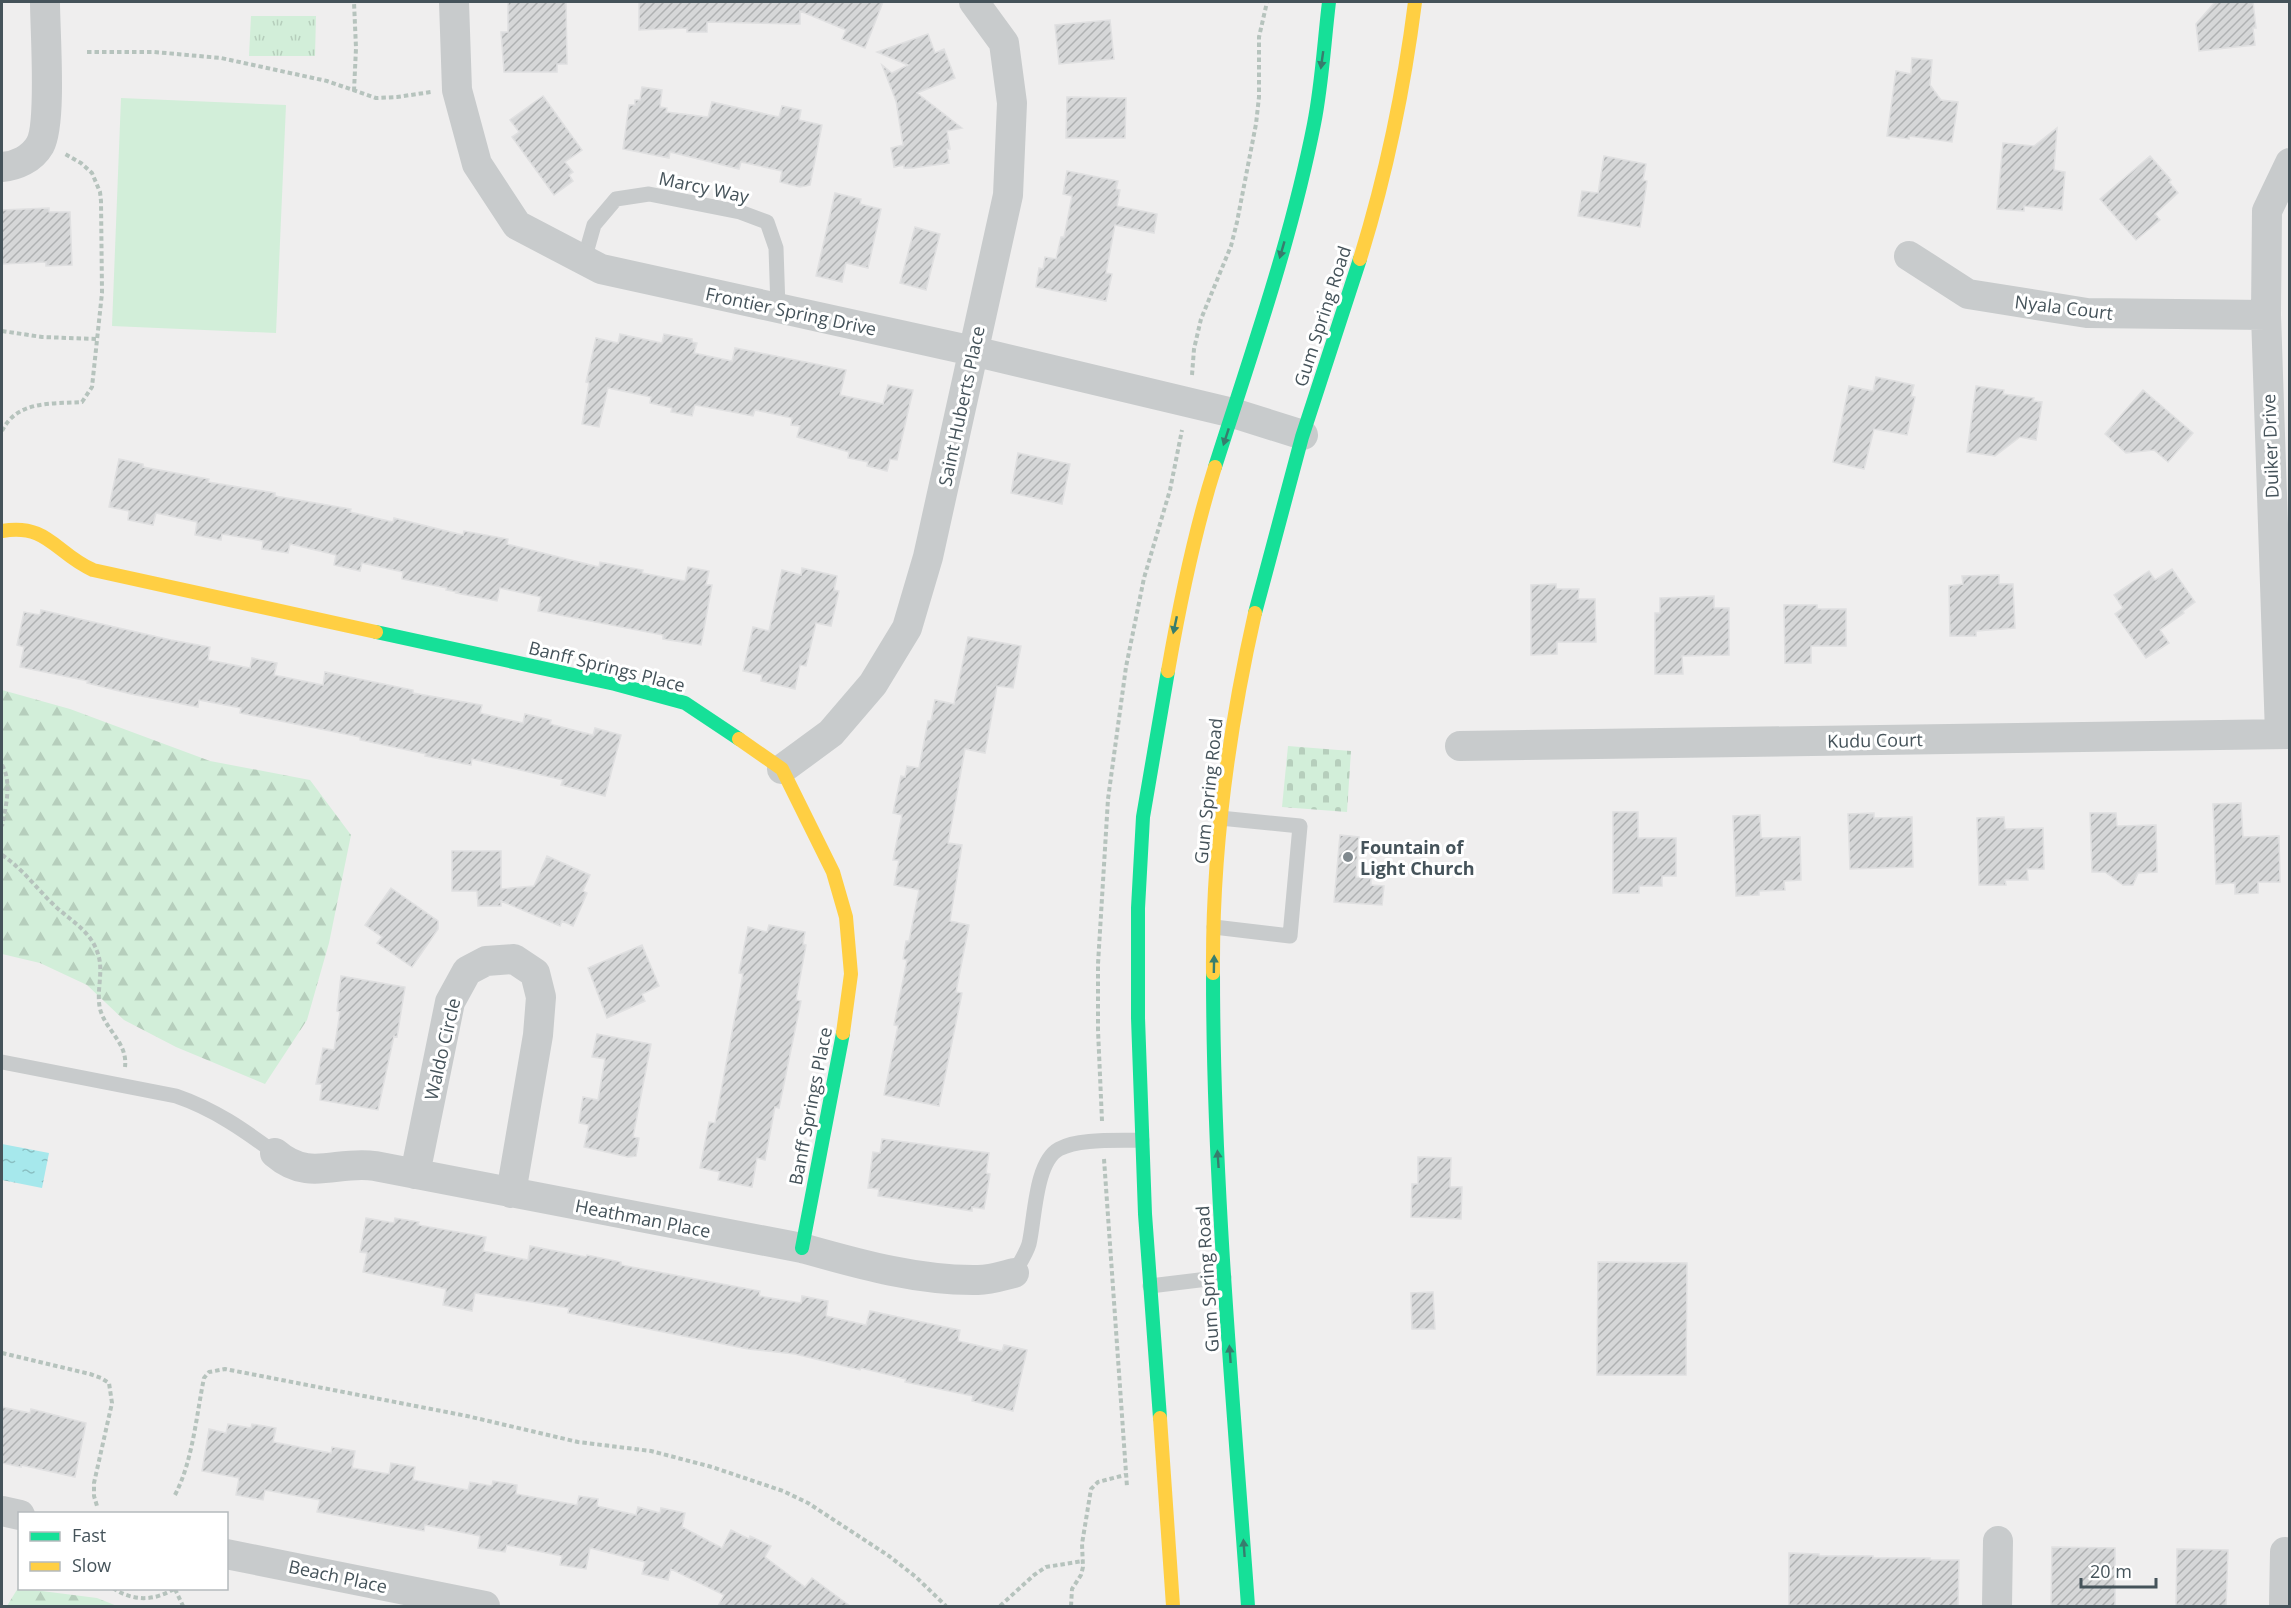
<svg xmlns="http://www.w3.org/2000/svg" width="2291" height="1608" viewBox="0 0 2291 1608" font-family="'Open Sans',sans-serif">
	<style>
		.forest { fill: url(#forest-firs) }
		.cemetery { fill: url(#cemetery-stones) }
		.park { fill: url(#park-tufts) }
		.pitch { fill: #d2eed9 }
		.water { fill: url(#water-ripples) }
		.building { fill: url(#building-hatch); stroke: #e0e0e1; stroke-width: 1.5 }
		.lines { fill: none; stroke-linecap: round; stroke-linejoin: round }
		.path { stroke: #b6c3bd; stroke-width: 4; stroke-dasharray: 4.5 3; stroke-linecap: butt }
		.lane { stroke: #c8cbcc; stroke-width: 15 }
		.street { stroke: #c8cbcc; stroke-width: 30 }
		.fast { stroke: #16e098; stroke-width: 14 }
		.slow { stroke: #ffcf43; stroke-width: 14 }
		.oneway { fill: #377d6d }
		.poi-dot { fill: #80898e; stroke: #fff; stroke-width: 2 }
		.labels { text-anchor: middle; dominant-baseline: central; stroke-width: 6; stroke-linejoin: round; paint-order: stroke }
		.street-label { font-size: 18px; fill: #45535a; stroke: #fff }
		.poi-label { font-size: 18px; font-weight: bold; fill: #45535a; stroke: #fff; text-anchor: start }
	</style>
	<defs>
		<pattern id="forest-firs" width="22" height="20" patternUnits="userSpaceOnUse" patternTransform="scale(1.5)"><rect width="22" height="20" fill="#d2eed9"/><path d="M5 1l3.5 6h-7zM16 11l3.5 6h-7z" fill="#b6cebc"/></pattern>
		<pattern id="cemetery-stones" width="16" height="16" patternUnits="userSpaceOnUse" patternTransform="scale(1.5)"><rect width="16" height="16" fill="#d2eed9"/><path d="M2 7V4a2 2 0 0 1 4 0v3zM10 15v-3a2 2 0 0 1 4 0v3z" fill="#b6cebc"/></pattern>
		<pattern id="park-tufts" width="24" height="20" patternUnits="userSpaceOnUse" patternTransform="scale(1.5)"><rect width="24" height="20" fill="#d2eed9"/><path d="M3 7l-1-3M5 7V3M7 7l1-3M15 17l-1-3M17 17v-4M19 17l1-3" fill="none" stroke="#b6cebc"/></pattern>
		<pattern id="water-ripples" width="26" height="14" patternUnits="userSpaceOnUse" patternTransform="scale(1.5)"><rect width="26" height="14" fill="#a6e8ec"/><path d="M2 4q2-2 4 0t4 0M15 11q2-2 4 0t4 0" fill="none" stroke="#89bfc2"/></pattern>
		<pattern id="building-hatch" width="6" height="6" patternUnits="userSpaceOnUse" patternTransform="scale(1.5)"><rect width="6" height="6" fill="#d6d7d8"/><path d="M-1 1l2-2M0 6l6-6M5 7l2-2" fill="none" stroke="#afb1b2"/></pattern>
	</defs>
	<rect width="100%" height="100%" fill="#efeeee"/>
	<path class="forest" d="M2 690 70 709 210 761 310 780 351 835 329 943 307 1020 265 1084 176 1047 124 1020 87 985 40 963 2 954Z
		M18 1588 97 1598 117 1606H7Z"/>
	<path class="cemetery" d="M1288 746 1351 751 1347 812 1282 807Z"/>
	<path class="park" d="M251 16H316L315 56H249Z"/>
	<path class="pitch" d="M121 98 286 105 276 333 112 326Z"/>
	<path class="water" d="M2 1144 49 1153 42 1188 2 1180Z"/>
	<path class="building" d="M508 2H566L567 64H557V72H504L501 32H508Z
		M639 2H883L865 48 842 39 846 30 800 11V24L707 22V32H687V28L639 30Z
		M2215 2H2253L2256 28H2253L2255 45 2199 51 2196 24Z
		M1110 20 1114 59 1059 64 1055 25Z
		M928 34 935 53 944 49 955 78 917 93 962 128 947 131 950 149H947L949 163 913 168H904V165L894 167 891 148 903 145 896 101 882 65 892 73 908 65 877 52Z
		M1912 58 1932 60 1930 85 1941 100 1958 102 1952 142 1909 136V139L1887 136 1896 71 1911 74Z
		M642 87 662 90 660 107 667 108 666 112 708 117 712 102 779 117 782 106 801 110 799 120 822 125 810 185 800 187 780 182 782 171 741 162 739 169 670 152 669 158 623 149 629 105H635V100H640Z
		M543 96 582 150 565 162 573 172 569 175 573 181 554 195 512 137 519 132 510 120Z
		M1067 97 1126 98 1125 138H1066Z
		M2057 128 2054 170 2065 172 2062 210 2024 206V211L1997 209 2003 143 2034 146Z
		M1604 156 1646 164 1643 180 1647 181 1640 227 1578 216 1582 191 1598 193Z
		M2150 156 2171 180 2169 182 2178 193 2155 214 2160 220 2136 240 2100 199Z
		M1067 171 1118 181 1116 189 1120 190 1117 206 1157 214 1154 233 1115 225 1106 273 1112 274 1106 301 1036 287 1039 268 1043 269 1045 257 1056 259 1061 237H1064L1072 196 1063 194Z
		M835 193 861 199 860 204 881 209 868 268 846 263 842 282 816 276Z
		M49 208V212H70L72 265 46 266V262L2 264V210Z
		M915 227 940 234 926 290 900 283Z
		M620 334 662 343 664 334 692 339V342L697 343 694 353 732 361 735 348 846 370 840 395 883 404 888 385 913 390 897 460 890 459 887 471 867 466 868 462 848 458 849 452 797 437 800 426 791 425 792 418 755 410 753 416 695 405 692 416 671 412 672 408 650 403 651 397 608 388 599 427 582 424 589 383 586 382 596 338 618 343Z
		M1876 377 1914 385 1911 396 1915 397 1907 435 1874 429 1864 469 1833 462 1849 386 1873 391Z
		M1976 386 2004 390 2003 394 2034 398 2033 401 2042 402 2036 440 2020 437 1995 456 1967 452Z
		M2143 390 2193 433 2168 462 2154 450 2126 453 2105 434Z
		M1018 453 1070 464 1062 504 1011 493Z
		M119 459 143 464V467L209 479 208 482 275 493V496L351 509 350 512 393 522 394 518 463 535 464 531 508 539 507 544 599 567 600 562 643 570 642 573 685 581 688 567 709 571 706 585H712L701 645 663 639V635L538 611 541 597 500 588 497 601 456 593 457 592 446 590 447 588 402 579 403 572 362 563 360 571 334 565 336 555 290 544 288 553 262 549 263 541 222 534 221 540 195 535 197 522 156 513 153 525 128 520 129 511 109 507Z
		M802 568 837 576 834 590 839 591 831 626 816 623 806 666 800 665 795 689 761 681 762 675 743 671 753 627 769 631 782 570 801 575Z
		M2172 569 2195 602 2183 611 2184 613 2160 630 2169 643 2146 658 2115 614 2123 608 2114 595 2149 571 2155 580Z
		M1999 575V584H2013L2015 628 1976 631V636H1950L1949 586 1963 584 1962 576Z
		M1556 584V589H1579L1578 599H1595L1596 642H1557V654L1531 655V585Z
		M1714 596V608H1729V655L1682 656 1683 674H1655V613H1660V598Z
		M1784 605H1817V609H1846V646H1811V663H1785Z
		M41 610 171 640 210 647 208 660 250 668 252 658 277 663 274 675 323 685 325 672 413 690V693L482 705 480 713 523 723 525 714 551 720 550 724 593 735 595 728 621 735 605 796 561 785 563 780 472 759 471 765 425 756 426 754 360 740V737L240 713 241 708 199 700 198 707 131 694 87 683 88 681 20 667 24 647 17 645 24 612 40 615Z
		M968 637 1021 646 1013 688 997 686 985 753 965 749 948 843 962 845 950 921 969 925 956 992 962 993 939 1106 884 1095 898 1026 894 1025 907 960 903 959 906 941H909L919 890 894 885 899 860H893L902 815 893 813 901 776 905 777 907 766 919 768 928 721H931L935 700 954 704Z
		M2241 803 2243 837 2279 836 2280 882H2258V893L2235 894V883L2216 884 2213 804Z
		M1613 812H1638V838H1676V876H1662V886H1639V893H1613Z
		M1874 813V818L1912 817 1913 867 1850 869 1848 814Z
		M2090 813H2116L2117 826 2156 825 2157 872 2138 873 2133 885H2123L2105 872H2092Z
		M1760 815 1761 838 1800 837 1801 880 1784 881 1785 890 1759 891V895L1736 896 1733 816Z
		M2004 817 2005 829 2043 828 2044 869H2027L2028 880H2005L2006 885H1979L1977 818Z
		M1340 835 1359 837 1356 877 1371 878V885L1384 886 1382 905 1334 902Z
		M452 851H501V889L534 886 547 856 590 875 583 891 587 893 573 926 562 921 560 926 501 901V906H478L477 891H452Z
		M391 888 438 921V929L412 967 377 943 382 937 365 925Z
		M769 925 805 932 803 944 806 945 796 1000 801 1001 779 1108 775 1107 765 1160 757 1158 752 1187 718 1180 720 1172 700 1168 709 1122 715 1123 743 974 739 973 748 927 767 932Z
		M642 945 659 986 642 994 645 1001 607 1018 588 968Z
		M341 976 405 987 397 1037 394 1036 378 1110 320 1100 322 1084H316L323 1048 334 1050 340 1012 337 1011Z
		M597 1034 651 1044 633 1137 639 1138 636 1156 628 1157 584 1147 589 1125 579 1123 583 1097 598 1100 605 1059 592 1057Z
		M882 1139 989 1153 986 1173 990 1174 984 1209 972 1207V1211L878 1196 879 1189 868 1188 873 1152 880 1153Z
		M1418 1157 1451 1158 1450 1187H1462L1461 1219 1411 1217 1412 1184H1418Z
		M366 1218 394 1223 395 1218 419 1222 418 1225 486 1237 483 1251 528 1260 530 1246 586 1257 587 1255 621 1262V1265L760 1291 759 1296 801 1303 802 1296 828 1301 826 1316 866 1325 870 1311 960 1330 958 1341 1002 1351 1004 1345 1027 1350 1013 1411 972 1401 973 1396 905 1382 906 1379 861 1368 860 1370 795 1354 748 1349 568 1313 569 1308 475 1293 472 1311 443 1305 446 1289 363 1272 367 1253 360 1252Z
		M1598 1262 1687 1263 1686 1375H1597Z
		M1433 1292 1435 1329H1412L1411 1293Z
		M2 1407 30 1413 31 1409 86 1423 75 1477 21 1465V1467L2 1463Z
		M228 1424 251 1428 252 1424 276 1428 273 1442 331 1453 332 1447 355 1451 352 1468 389 1474 391 1463 415 1467 413 1480 468 1490 470 1482 492 1486 493 1481 517 1485 516 1494 577 1505 579 1496 598 1499 597 1506 636 1515 638 1507 660 1513 661 1508 685 1513 682 1527 722 1548 731 1530 749 1539 750 1536 771 1546 765 1557 805 1587 812 1578 850 1606H718L724 1595 671 1569 668 1580 642 1574 645 1562 590 1548 586 1569 560 1565 562 1556 507 1545 505 1552 478 1548 480 1536 425 1525 424 1531 317 1512 320 1500 265 1490 263 1500 236 1495 239 1478 202 1471 209 1429 226 1433Z
		M2052 1547 2115 1548V1606H2051Z
		M2177 1549 2228 1550 2226 1606H2176Z
		M1789 1553 1819 1554V1556H1873V1558H1930V1560H1959L1958 1606 1789 1605Z"/>
	<g class="lines">
		<path class="path" d="M87 52H154L221 58 327 81 376 98 397 97 431 92
			M354 91 356 48 354 2
			M2 331 42 337 96 339
			M1192 375 1194 349 1201 319 1231 246 1237 222 1256 124 1259 97V37L1267 2
			M2 431C17 400 52 404 82 402L92 387 102 293 101 201 100 192 92 173 81 163 65 154
			M2 765C12 781 6 807 2 826
			M2 855C23 869 37 889 55 906 71 921 91 931 98 954 104 972 96 990 100 1009 106 1031 128 1043 125 1067
			M1102 1121 1098 1030V964L1108 799 1126 667 1144 578 1170 490 1182 430
			M1104 1159 1127 1487
			M2 1353 90 1374 101 1378 109 1383 112 1403 94 1483V1496L97 1506
			M175 1495C193 1460 196 1417 204 1378L209 1372 225 1369 467 1416 578 1442 651 1451 712 1467 783 1491 808 1503 889 1556 916 1577 946 1606
			M113 1588C133 1602 156 1601 175 1588
			M175 1589 183 1606
			M1000 1606 1034 1575 1046 1567 1083 1561
			M1071 1606 1072 1589 1081 1575 1083 1567 1082 1544 1091 1489 1098 1482 1125 1475"/>
		<path class="lane" d="M584 260 594 225 616 199 649 194 740 212 767 222 776 248 778 308
			M1214 927 1290 936 1300 826 1220 818
			M2 1062 176 1096C214 1109 244 1130 275 1153
			M1014 1273C1019 1264 1026 1254 1029 1244 1035 1219 1035 1162 1059 1149 1079 1138 1119 1141 1142 1140
			M1150 1286 1224 1277"/>
		<path class="street" d="M454 2 457 90 477 164 517 225 601 269 973 351 1233 413 1303 435
			M2 167C16 166 32 159 40 145 52 123 45 31 45 2
			M1909 256 1968 294 2087 313 2266 315
			M2280 734 2266 315 2267 211 2290 163
			M1460 746 2290 734
			M782 769 831 733 873 684 907 628 928 557 1008 195 1012 103 1004 43 974 2
			M275 1153C310 1183 336 1160 375 1166L802 1248C859 1264 918 1281 978 1280 990 1280 1002 1276 1014 1273
			M415 1174 450 1002 467 971 486 961 514 959 535 973 541 997 538 1035 511 1193
			M2 1511 20 1515
			M226 1554 485 1606
			M1997 1606 1998 1541
			M2284 1606 2285 1552"/>
		<path class="fast" d="M1215 467C1251 354 1291 241 1314 124 1322 84 1324 43 1329 2
			M1255 613 1302 437 1360 259
			M376 632 615 684 685 703 739 739
			M1213 973C1213 1184 1233 1396 1248 1606
			M802 1248 843 1033
			M1160 1418 1145 1214 1138 1018V908L1143 817 1168 671"/>
		<path class="slow" d="M1360 259C1386 175 1404 89 1415 2
			M2 531C48 523 55 553 93 570L376 632
			M1168 671C1180 602 1194 533 1215 467
			M739 739 782 769 833 872 846 917 851 974 843 1033
			M1213 973C1212 851 1228 732 1255 613
			M1160 1418 1173 1606"/>
	</g>
	<defs><path id="oneway-solid" d="M-6-.8H1V-3.2L6.5 0L1 3.2V.8H-6Z" transform="scale(1.5)"/></defs>
	<g class="oneway">
		<use href="#oneway-solid" transform="translate(1322 60) rotate(98)"/>
		<use href="#oneway-solid" transform="translate(1282 250) rotate(106)"/>
		<use href="#oneway-solid" transform="translate(1226 437) rotate(108)"/>
		<use href="#oneway-solid" transform="translate(1175 625) rotate(102)"/>
		<use href="#oneway-solid" transform="translate(1214 964) rotate(-89)"/>
		<use href="#oneway-solid" transform="translate(1218 1159) rotate(-94)"/>
		<use href="#oneway-solid" transform="translate(1230 1354) rotate(-94)"/>
		<use href="#oneway-solid" transform="translate(1244 1548) rotate(-94)"/>
	</g>
	<circle class="poi-dot" cx="1348" cy="857" r="6"/>
	<g class="labels">
		<g class="street-label">
			<text transform="translate(704 187) rotate(12)">Marcy Way</text>
			<text transform="translate(2064 307) rotate(7)">Nyala Court</text>
			<text transform="translate(791 311) rotate(12)">Frontier Spring Drive</text>
			<text transform="translate(1322 316) rotate(-72)">Gum Spring Road</text>
			<text transform="translate(961 406) rotate(-78)">Saint Huberts Place</text>
			<text transform="translate(2270 446) rotate(-92)">Duiker Drive</text>
			<text transform="translate(607 666) rotate(14)">Banff Springs Place</text>
			<text transform="translate(1875 740) rotate(-1)">Kudu Court</text>
			<text transform="translate(1208 791) rotate(-84)">Gum Spring Road</text>
			<text transform="translate(442 1049) rotate(-77)">Waldo Circle</text>
			<text transform="translate(810 1106) rotate(-79)">Banff Springs Place</text>
			<text transform="translate(643 1218) rotate(11)">Heathman Place</text>
			<text transform="translate(1207 1279) rotate(-94)">Gum Spring Road</text>
			<text transform="translate(338 1576) rotate(12)">Beach Place</text>
		</g>
		<g class="poi-label">
			<text x="1360" y="847">Fountain of<tspan x="1360" dy="21">Light Church</tspan></text>
		</g>
	</g>
	<rect width="2291" height="1608" fill="none" stroke="#45535a" stroke-width="6"/>
	<rect x="18" y="1512" width="210" height="78" fill="#ffffff" stroke="#b5babd" stroke-width="1.5"/>
	<rect x="30" y="1532" width="30" height="9" fill="#16e098" stroke="#b5babd" stroke-width="1.5"/>
	<text x="72" y="1542" font-size="18" fill="#45535a">Fast</text>
	<rect x="30" y="1562" width="30" height="9" fill="#ffcf43" stroke="#b5babd" stroke-width="1.5"/>
	<text x="72" y="1572" font-size="18" fill="#45535a">Slow</text>
	<path d="M2081 1578v9h75v-9" fill="none" stroke="#45535a" stroke-width="3"/>
	<text x="2090" y="1578" font-size="18" fill="#45535a" stroke="#ffffff" stroke-width="4.5" paint-order="stroke">20 m</text>
</svg>
